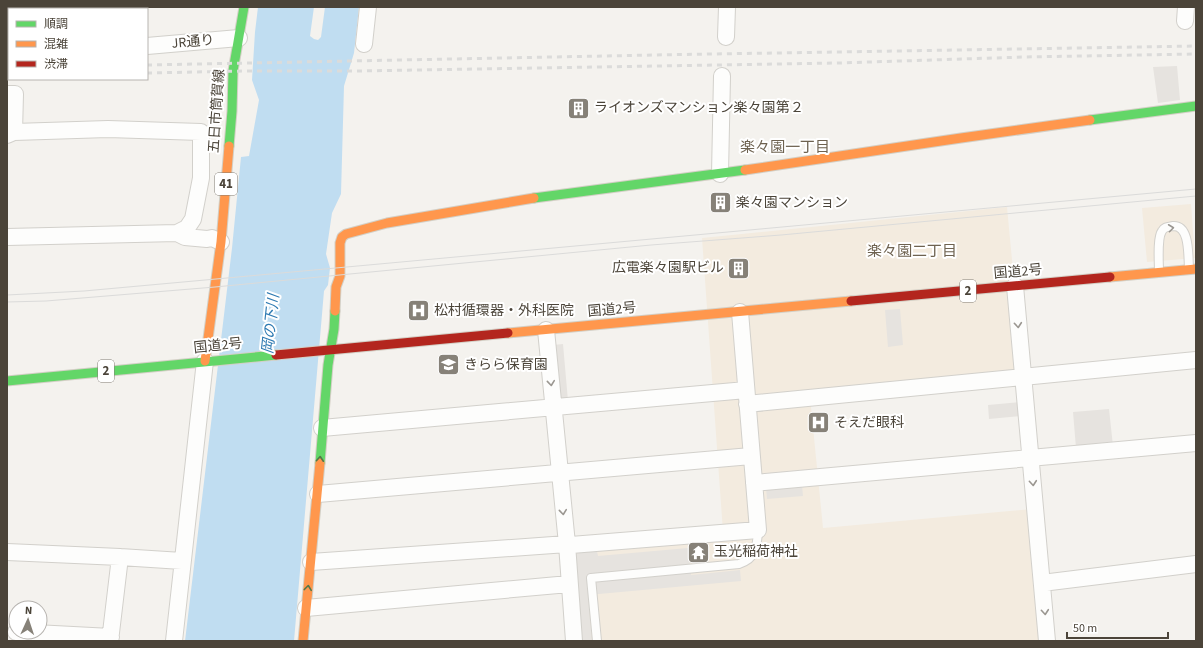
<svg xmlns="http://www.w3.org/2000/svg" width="1203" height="648" viewBox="0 0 1203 648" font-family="'Source Sans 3','Noto Sans JP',sans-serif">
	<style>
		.commercial { fill: #f3ebdf }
		.parking { fill: #e6e3df }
		.water { fill: #c0ddf1 }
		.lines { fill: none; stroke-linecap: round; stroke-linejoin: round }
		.lane-casing { stroke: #d2d0cb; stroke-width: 10 }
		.street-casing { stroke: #d2d0cb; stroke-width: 18 }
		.fast-casing { stroke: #d3cfc5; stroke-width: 11 }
		.slow-casing { stroke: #d3cfc5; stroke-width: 11 }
		.jam-casing { stroke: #d3cfc5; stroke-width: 11 }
		.lane { stroke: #fdfdfc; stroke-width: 8 }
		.street { stroke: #fdfdfc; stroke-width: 16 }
		.fast { stroke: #63d668; stroke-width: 9 }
		.slow { stroke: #ff974d; stroke-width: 9 }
		.jam { stroke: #b3261e; stroke-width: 9 }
		.tram { stroke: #dbdbda; stroke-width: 1 }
		.rail { stroke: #dbdbda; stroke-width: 3; stroke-dasharray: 5 5; stroke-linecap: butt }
		.oneway { stroke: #9b9791 }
		.oneway2 { stroke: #537749 }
		.labels { text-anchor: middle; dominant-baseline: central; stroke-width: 4; stroke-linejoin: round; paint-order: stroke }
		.shield { fill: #fff; stroke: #817c74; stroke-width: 1 }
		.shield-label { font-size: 13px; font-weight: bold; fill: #4b4439 }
		.street-label { font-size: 14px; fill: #4b4439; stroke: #fff }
		.poi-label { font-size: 14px; fill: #4b4439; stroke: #fff; text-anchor: start }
		.neighbourhood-label { font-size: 15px; fill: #6e6250; stroke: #fff }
		.water-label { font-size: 15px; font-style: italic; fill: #2e7ab2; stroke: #fff }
	</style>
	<rect width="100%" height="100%" fill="#f4f2ee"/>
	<path class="commercial" d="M1191 204 1195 258 1147 262 1142 208Z
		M1007 207 1023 376 810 397 823 528 1032 509 1046 641H575L567 544 723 532 702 238Z"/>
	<path class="parking" d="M1177 66 1180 100 1158 103 1153 67Z
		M900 309 903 345 888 347 885 310Z
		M563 344 568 401H558L553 345Z
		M1020 402 1022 416 989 419 988 405Z
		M1109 409 1113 446 1076 448 1073 412Z
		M802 485 803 496 767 499 766 488Z
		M688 548 691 575 740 570 741 581 588 595 592 641H580L572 554 597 551 598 556Z"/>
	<path class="water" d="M258 7H314L310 36 314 39 318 40 321 37 325 7H359L354 53 344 86 341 194 332 213 326 254 330 268 328 285 324 291 294 641H185L232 248 241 157 249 156 259 100 252 80 255 32Z"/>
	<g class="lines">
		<defs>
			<path id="lane" d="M1159 272C1159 263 1157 238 1162 231 1164 227 1168 227 1173 226 1190 225 1188 255 1189 268
				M597 641 591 578 739 564C757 558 757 546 758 530"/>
			<path id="street" d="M26 9V7
				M1185 21 1186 7
				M726 37 727 7
				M364 44 368 7
				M147 46 239 38
				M7 51H9
				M7 94H15L14 132
				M7 135 14 132 108 129 201 132V178L193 219 187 228 177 233
				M720 174 722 76
				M7 237 177 233 185 237 207 239 212 238 221 242
				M1015 286 1047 641
				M546 330 567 544 574 641
				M747 404 1196 360
				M322 428 746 390
				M754 483 1196 443
				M318 494 751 456
				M7 552 120 557 182 561
				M311 562 567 544 571 545 758 530 740 312
				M1042 583 1196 564
				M306 608 569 584
				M16 632 111 637
				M110 641 120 557
				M174 641 205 361"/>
			<path id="fast" d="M1090 120 1196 106
				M229 146 232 111 233 71 244 7
				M534 198 745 170
				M7 381 276 355
				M320 463 328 365 334 329 335 311"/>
			<path id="slow" d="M745 170 961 138 1090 120
				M1110 277 1196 269
				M335 311 336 287 340 276V243L342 237 346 234 387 223 534 198
				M508 333 851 301
				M205 361 221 242 229 146
				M303 641 320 463"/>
			<path id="jam" d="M851 301 1110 277
				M276 355 508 333"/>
		</defs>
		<use href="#lane" class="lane-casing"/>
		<use href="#street" class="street-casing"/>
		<use href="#fast" class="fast-casing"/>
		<use href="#slow" class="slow-casing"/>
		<use href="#jam" class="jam-casing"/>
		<use href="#lane" class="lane"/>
		<use href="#street" class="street"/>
		<use href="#fast" class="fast"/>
		<use href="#slow" class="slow"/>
		<use href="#jam" class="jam"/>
		<path class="tram" d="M7 295 84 291 216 279 1196 189
			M7 302 46 301 215 287 651 245 781 235 1196 196"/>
		<path class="rail" d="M147 65 654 55 1196 46
			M7 68H9
			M147 73 244 71H356L839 63 1024 57 1196 54
			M7 75H9"/>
	</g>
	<defs><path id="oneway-chevron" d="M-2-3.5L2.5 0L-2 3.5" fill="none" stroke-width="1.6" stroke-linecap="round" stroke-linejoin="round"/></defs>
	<g class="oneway">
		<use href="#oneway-chevron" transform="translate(1171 228) rotate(-7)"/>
		<use href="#oneway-chevron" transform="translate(1018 325) rotate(85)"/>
		<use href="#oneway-chevron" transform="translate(551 383) rotate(84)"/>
		<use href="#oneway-chevron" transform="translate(1033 483) rotate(85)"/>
		<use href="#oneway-chevron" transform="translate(563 512) rotate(84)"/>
		<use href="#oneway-chevron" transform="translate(1045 612) rotate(85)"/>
	</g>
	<g class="oneway2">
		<use href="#oneway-chevron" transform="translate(320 459) rotate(-86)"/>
		<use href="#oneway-chevron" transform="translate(308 588) rotate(-83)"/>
	</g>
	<defs>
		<symbol id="building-square" viewBox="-11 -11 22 22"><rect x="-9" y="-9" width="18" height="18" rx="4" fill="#868178" stroke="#fff"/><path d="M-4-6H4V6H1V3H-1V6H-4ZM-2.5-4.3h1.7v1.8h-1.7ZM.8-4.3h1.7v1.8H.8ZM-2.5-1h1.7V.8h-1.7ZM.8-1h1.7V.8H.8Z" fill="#fff"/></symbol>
		<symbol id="hospital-square" viewBox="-11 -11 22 22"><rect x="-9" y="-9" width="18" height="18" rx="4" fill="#868178" stroke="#fff"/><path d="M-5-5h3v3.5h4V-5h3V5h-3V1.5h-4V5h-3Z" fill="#fff"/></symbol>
		<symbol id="school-square" viewBox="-11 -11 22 22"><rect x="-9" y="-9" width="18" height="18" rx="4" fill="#868178" stroke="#fff"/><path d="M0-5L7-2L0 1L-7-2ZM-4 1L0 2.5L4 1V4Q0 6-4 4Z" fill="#fff"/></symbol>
		<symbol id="temple-square" viewBox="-11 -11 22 22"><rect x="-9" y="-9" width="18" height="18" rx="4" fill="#868178" stroke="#fff"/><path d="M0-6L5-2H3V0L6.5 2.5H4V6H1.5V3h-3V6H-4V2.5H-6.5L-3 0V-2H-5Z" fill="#fff"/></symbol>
	</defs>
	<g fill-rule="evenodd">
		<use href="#building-square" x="566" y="96" width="25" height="25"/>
		<use href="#building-square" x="708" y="190" width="25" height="25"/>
		<use href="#building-square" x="726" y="256" width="25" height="25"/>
		<use href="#hospital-square" x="406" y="298" width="25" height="25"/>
		<use href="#school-square" x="436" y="352" width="25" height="25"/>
		<use href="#hospital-square" x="806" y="410" width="25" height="25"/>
		<use href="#temple-square" x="686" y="540" width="25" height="25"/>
	</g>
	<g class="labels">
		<g class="shield">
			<rect x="215" y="173" width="22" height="22" rx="3"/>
			<rect x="960" y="280" width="16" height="22" rx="3"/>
			<rect x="98" y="360" width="16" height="22" rx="3"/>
		</g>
		<g class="shield-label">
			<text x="226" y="184">41</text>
			<text x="968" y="291">2</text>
			<text x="106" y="371">2</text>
		</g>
		<g class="street-label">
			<text transform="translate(193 42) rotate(-5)">JR通り</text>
			<text transform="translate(217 111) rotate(-86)">五日市筒賀線</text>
			<text transform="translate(1018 272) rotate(-5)">国道2号</text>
			<text transform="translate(612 310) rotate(-5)">国道2号</text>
			<text transform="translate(218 346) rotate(-6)">国道2号</text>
		</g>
		<g class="poi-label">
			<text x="594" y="108">ライオンズマンション楽々園第２</text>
			<text x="736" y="203">楽々園マンション</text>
			<text x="724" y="268" text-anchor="end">広電楽々園駅ビル</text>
			<text x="434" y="311">松村循環器・外科医院</text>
			<text x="464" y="365">きらら保育園</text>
			<text x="834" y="423">そえだ眼科</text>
			<text x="714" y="552">玉光稲荷神社</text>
		</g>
		<g class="neighbourhood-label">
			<text x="785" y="147">楽々園一丁目</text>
			<text x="912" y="251">楽々園二丁目</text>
		</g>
		<g class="water-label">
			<text transform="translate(271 324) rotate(-84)">岡の下川</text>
		</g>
	</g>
	<rect width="1203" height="648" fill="none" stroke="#4b4439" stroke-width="16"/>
	<rect x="8" y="8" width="140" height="72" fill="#ffffff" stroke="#b7b4b0"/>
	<rect x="16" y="21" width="20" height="6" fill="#63d668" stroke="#b7b4b0"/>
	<text x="44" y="28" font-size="12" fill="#4b4439">順調</text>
	<rect x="16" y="41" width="20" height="6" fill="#ff974d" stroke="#b7b4b0"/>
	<text x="44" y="48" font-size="12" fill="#4b4439">混雑</text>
	<rect x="16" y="61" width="20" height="6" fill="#b3261e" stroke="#b7b4b0"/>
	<text x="44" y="68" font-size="12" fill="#4b4439">渋滞</text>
	<g transform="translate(28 620) rotate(3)"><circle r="19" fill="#ffffff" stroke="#b7b4b0"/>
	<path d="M0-3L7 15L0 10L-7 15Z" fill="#868178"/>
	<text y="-6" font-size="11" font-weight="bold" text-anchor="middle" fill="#4b4439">N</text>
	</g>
	<path d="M1067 632v6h101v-6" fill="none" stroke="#4b4439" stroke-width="2"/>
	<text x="1073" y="632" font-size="12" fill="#4b4439" stroke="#ffffff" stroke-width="3" paint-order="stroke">50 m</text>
</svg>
